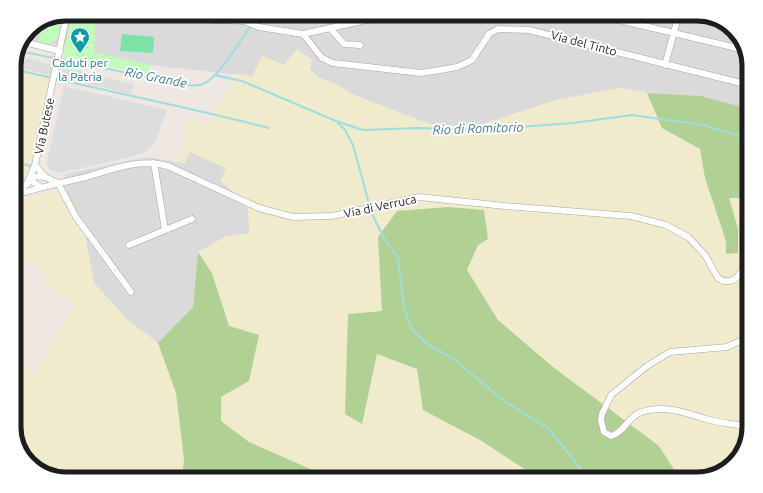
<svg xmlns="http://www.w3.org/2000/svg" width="763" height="493" viewBox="0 0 763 493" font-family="Ubuntu,sans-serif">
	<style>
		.residential { fill: #dbdada }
		.farmland { fill: #efebcc }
		.forest { fill: #b1d194 }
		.park { fill: #c2fcbc }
		.pitch { fill: #7be3a8 }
		.parking { fill: #ddd }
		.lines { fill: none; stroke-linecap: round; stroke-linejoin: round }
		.stream { stroke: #a0dddf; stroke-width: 2 }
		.minor-casing { stroke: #a4a4a4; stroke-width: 7 }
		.minor { stroke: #fff; stroke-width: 6 }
		.labels { text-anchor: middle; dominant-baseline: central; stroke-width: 4; stroke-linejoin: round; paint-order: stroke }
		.street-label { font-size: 12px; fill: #1d1d1d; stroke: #fff }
		.culture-label { font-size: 12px; fill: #0d838f; stroke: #fff }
		.water-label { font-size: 13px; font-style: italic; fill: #3c7c9a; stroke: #fff }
		.rim { fill: none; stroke: #1d1d1d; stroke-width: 5 }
	</style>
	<rect width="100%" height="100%" fill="#efe8e2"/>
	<path class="residential" d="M66 14H697L726 23 742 40 749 63V109L701 96 647 93 621 88 556 100 474 127 430 124 354 95 334 83 319 78 310 69 284 65 263 56 252 76 138 64 67 47 25 39 29 29Z
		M190 152 226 168 247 203 250 233 225 237 198 252 193 307 158 343 128 320 94 283 85 235 59 188 66 174 146 157 185 163Z"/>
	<path class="farmland" d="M297 49 312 60 310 69 319 78 334 83 354 95 430 124 474 127 556 100 621 88 647 93 662 128 700 149 705 178 726 241V254L738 253V229L728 197 749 198V427L740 456 723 472 697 479H680L659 446 553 367 498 320 467 270 478 245 378 237 382 311 345 414 362 424 377 354 417 369 423 410 480 440 540 479H333L249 442 221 421V397L249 381 212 273 198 252 225 237 250 233 247 203 220 181 226 168 190 152 185 163 173 161 179 150 183 149 186 143 182 140 189 118 200 121 201 126 205 128 238 75 252 76 263 56 284 65Z
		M14 66 52 76 32 159 22 183 14 191Z
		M59 188 85 235 94 283 128 320 158 343 176 393 184 459 182 479H66L37 470 21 453 14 430V363L35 373 75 304 51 289V284L46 282 42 268 34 263H27L14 213V203Z"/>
	<path class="forest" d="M647 93 701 96 749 109V198H729L738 229V253L726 254V241L705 178 700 149 662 128Z
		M448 207 484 210 488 239 478 245 467 270 498 320 553 367 659 446 680 479H540L480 440 423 410 417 369 377 354 362 424 345 414 348 314 382 311 378 237 397 211Z
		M198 252 212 273 229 326 259 335 249 381 221 397V421L249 442 333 479H182L184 459 176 393 158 343 193 307Z"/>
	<path class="park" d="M72 14H96L94 52 149 65 150 75 63 57Z
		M57 18H61L58 37 49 44 39 42 41 32 37 31 39 25Z"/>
	<path class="pitch" d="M122 34 154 37 153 53 120 51Z"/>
	<path class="parking" d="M17 56 54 65 52 76 14 66Z
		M60 67 134 84 131 94 58 77Z
		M64 86 167 110 154 144 148 151 131 157 59 173 51 170 47 166V161Z"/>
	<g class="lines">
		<path class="stream" d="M19 51 182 84C189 85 196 87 203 84 219 78 248 29 258 14
			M14 69C99 90 185 106 269 128
			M214 75 242 81 336 121 363 130 418 128 477 130 573 123 632 115 703 125 749 139
			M337 122 345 130 353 145 372 214 384 238 398 258 404 308 412 329 427 344 451 357 504 401 548 428 589 479
			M14 162 31 166"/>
		<defs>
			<path id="minor" d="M169 14 195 19 244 21 259 27 303 34 394 14
				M594 14 745 50
				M244 21 248 14
				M330 28 344 44 360 45
				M303 34 322 58 333 63 421 73 440 70 457 67 472 60 489 34 498 29 529 30 749 85
				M24 42 60 51
				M665 65 679 14
				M154 163 165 230
				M35 165 45 177 58 183
				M58 183 76 217 131 292
				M40 187 33 182 31 176 45 177
				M17 193 27 184 35 165 67 14
				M14 196C38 187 62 183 86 177 113 169 141 158 168 166L259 208 293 217 332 216 419 197 505 206 631 216 666 225 688 237 705 255 718 278C734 289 742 271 749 259
				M129 245 192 219
				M749 337 727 347 670 352 647 366 611 395 602 414 601 420 604 432 611 436C622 434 628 418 639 413 662 404 684 412 706 419 720 423 735 424 749 427"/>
		</defs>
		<use href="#minor" class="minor-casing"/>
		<use href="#minor" class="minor"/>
	</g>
	<defs>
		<symbol id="sight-pin" viewBox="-11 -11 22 30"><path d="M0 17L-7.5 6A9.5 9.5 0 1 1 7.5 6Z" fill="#0f9aa8" stroke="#fff"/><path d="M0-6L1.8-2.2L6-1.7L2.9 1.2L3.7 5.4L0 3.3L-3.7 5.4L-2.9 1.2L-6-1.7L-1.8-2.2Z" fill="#fff"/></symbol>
	</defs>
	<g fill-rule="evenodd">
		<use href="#sight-pin" x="69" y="26" width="22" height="30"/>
	</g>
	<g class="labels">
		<g class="street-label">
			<text transform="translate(584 43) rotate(15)">Via del Tinto</text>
			<text transform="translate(44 126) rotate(-78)">Via Butese</text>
			<text transform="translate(380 206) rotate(-12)">Via di Verruca</text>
		</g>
		<g class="culture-label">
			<text x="80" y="62">Caduti per<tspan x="80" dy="14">la Patria</tspan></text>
		</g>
		<g class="water-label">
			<text transform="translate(156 77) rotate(11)">Rio Grande</text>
			<text transform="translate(478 128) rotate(-2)">Rio di Romitorio</text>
		</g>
	</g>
	<path d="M0 0H763V493H0ZM66 21H697A45 45 0 0 1 742 66V427A45 45 0 0 1 697 472H66A45 45 0 0 1 21 427V66A45 45 0 0 1 66 21Z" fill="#fff" fill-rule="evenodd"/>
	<path class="rim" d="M66 21H697A45 45 0 0 1 742 66V427A45 45 0 0 1 697 472H66A45 45 0 0 1 21 427V66A45 45 0 0 1 66 21Z"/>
</svg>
